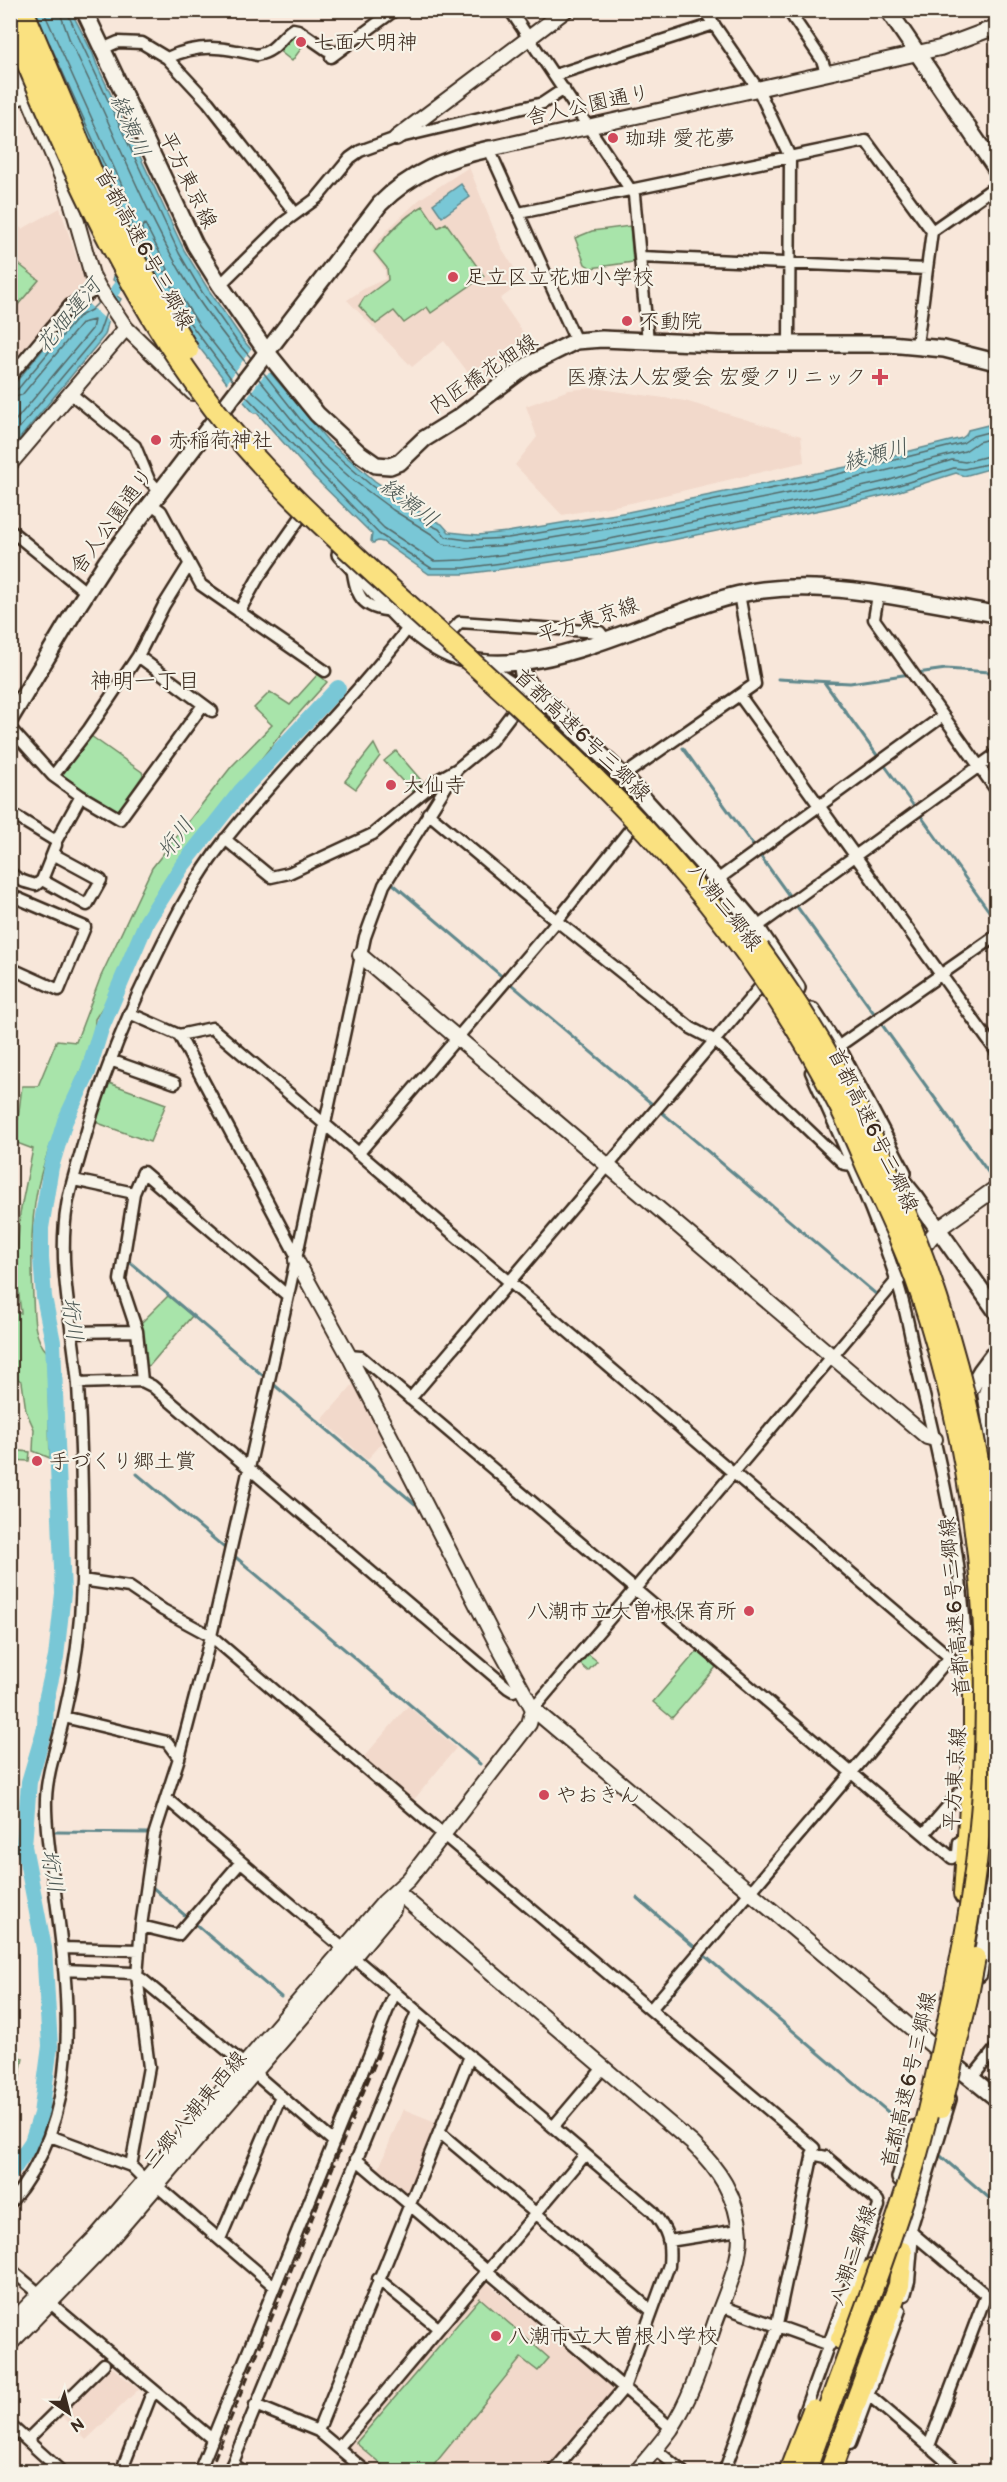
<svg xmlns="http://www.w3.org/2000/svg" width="1007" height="2482" viewBox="0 0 1007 2482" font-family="'Balsamiq Sans','Klee One',sans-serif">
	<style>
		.built { fill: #f2d9cb }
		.green { fill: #a8e4aa; stroke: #728764; stroke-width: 1.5 }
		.water { fill: #79c7d6; stroke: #60888c; stroke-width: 1.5 }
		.pier { fill: #f8e7da }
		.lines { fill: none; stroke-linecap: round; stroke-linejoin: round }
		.shore { stroke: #546968; stroke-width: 1.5 }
		.stream { stroke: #60888c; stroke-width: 3 }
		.canal { stroke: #79c7d6; stroke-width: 10 }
		.river { stroke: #79c7d6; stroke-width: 16 }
		.minor-casing { stroke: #3b2a1e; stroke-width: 15 }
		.tertiary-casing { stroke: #3b2a1e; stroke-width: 18 }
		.secondary-casing { stroke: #3b2a1e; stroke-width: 20 }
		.motorway-casing { stroke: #3b2a1e; stroke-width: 24 }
		.minor { stroke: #f7f3e8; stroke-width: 10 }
		.tertiary { stroke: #f7f3e8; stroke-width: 14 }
		.secondary { stroke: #f7f3e8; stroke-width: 15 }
		.motorway { stroke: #fae180; stroke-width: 20 }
		.rail { stroke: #3b2a1e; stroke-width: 3; stroke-dasharray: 9 4.5; stroke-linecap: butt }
		.motorway-bridge-casing { stroke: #3b2a1e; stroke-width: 24; stroke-linecap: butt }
		.motorway-bridge { stroke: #fae180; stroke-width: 20 }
		.poi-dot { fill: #d1495b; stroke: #f7f3e8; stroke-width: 2 }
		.labels { text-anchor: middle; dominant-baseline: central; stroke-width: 4.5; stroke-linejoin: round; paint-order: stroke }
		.poi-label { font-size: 21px; fill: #3b2a1e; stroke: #f7f3e8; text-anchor: start }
		.street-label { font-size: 21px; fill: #3b2a1e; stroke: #f7f3e8 }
		.water-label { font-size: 22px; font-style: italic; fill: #4e5955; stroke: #f7f3e8 }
		.neighbourhood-label { font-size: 22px; fill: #3b2a1e; stroke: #f7f3e8 }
	</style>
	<rect width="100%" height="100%" fill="#f8e7da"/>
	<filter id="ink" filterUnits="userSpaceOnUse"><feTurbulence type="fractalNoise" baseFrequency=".0167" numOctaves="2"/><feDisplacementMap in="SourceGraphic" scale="12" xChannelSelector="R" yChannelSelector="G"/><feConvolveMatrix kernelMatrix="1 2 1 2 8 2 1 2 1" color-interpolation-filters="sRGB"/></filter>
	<g filter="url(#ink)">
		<path class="built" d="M469 167 501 247 523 282 500 299 535 350 480 388 444 341 412 367 347 300 365 288 385 279V270L371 251 386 231 420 199Z
			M60 208 85 283 78 292 67 298 15 360H11L10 219 22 229Z
			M594 388 685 401 801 436 804 462 631 503 562 515 515 465 537 437 526 406 569 390Z
			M355 1382 385 1440 367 1460 322 1420Z
			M408 1706 456 1748 413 1801 362 1759Z
			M403 2109 438 2123 409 2195 405 2196 377 2173Z
			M486 2282 617 2390 546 2471H378L347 2446Z
			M109 2365 139 2389 86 2440 59 2413Z"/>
		<path class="green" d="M294 33 306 42 292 61 278 50Z
			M423 206 438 228 446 223 484 276 431 313 427 307 404 323 394 311 376 324 359 306 364 298 388 280 387 268 374 252C388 233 402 218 423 206Z
			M630 226 633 262 591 268 585 264 575 238 592 231Z
			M11 258 39 280 11 313Z
			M318 674 327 682 284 730 191 848 154 902 106 1002 95 1019 94 1038C77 1083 54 1128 41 1174 30 1213 31 1256 33 1297 34 1316 33 1337 47 1352L50 1458 33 1451 34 1429 26 1411 22 1382 11 1374V1313H21L16 1271 20 1213 33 1149 17 1143V1139L11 1138V1117L18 1119 22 1086H38L57 1040 76 1042 101 976 152 868 231 767 272 725 254 708 270 692 290 705Z
			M91 736 142 772 143 775 120 809 115 810 62 777 61 773 87 737Z
			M374 744 380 756 356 789 345 781Z
			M396 751 426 786 415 795 384 761Z
			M109 1083 166 1104 150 1142 95 1122Z
			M168 1296 192 1316 150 1365 145 1367 140 1324Z
			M11 1450 30 1452 29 1461 11 1460Z
			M697 1651 716 1667 672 1718 653 1702Z
			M588 1654 597 1661 588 1671 580 1664Z
			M11 2055 23 2058 16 2095 11 2099Z
			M480 2298 549 2358 538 2371 521 2358 429 2471H389L356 2443Z"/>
		<path class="water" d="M29 11H71L93 54 97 65 184 250 208 289 243 340 328 441 375 481 429 518 442 524 449 532 478 535 507 532 628 512 846 467 962 438 966 435 968 430 996 423V467L964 476 956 473 890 494 830 508 598 555 503 569 464 574H429L383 542 378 541 373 543 371 541 372 534 313 476 257 413H254L227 383 188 333 113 280 120 255Z
			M461 184 470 197 442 217 433 204Z
			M105 287 121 299 108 323 105 335 11 449V388L74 312 88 305Z"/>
		<path class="pier" d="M104 288 118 309 111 324 87 303Z
			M253 346 274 371 263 376 242 404 225 386Z"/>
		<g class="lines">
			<path class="shore" d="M43 10 129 201 133 235
				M59 10 70 41C110 119 140 204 185 279 203 309 225 337 247 364
				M66 10 179 253 202 292 238 343 251 358
				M50 44 122 204 125 221
				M143 251 142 227 145 224 168 269 166 272 153 270
				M160 280 176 289 199 325 238 375
				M166 291 233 381
				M263 372 300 419 324 445 372 486 426 523 439 529 446 537 468 540 508 538 629 518 822 478 963 443 973 436 996 430
				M258 378 310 442 354 481 393 510 433 535 443 544 466 548 509 545 631 525 824 486 965 451 978 442 996 437
				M250 389 268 405 323 467 384 528 434 561 463 560 595 542 827 495 887 481 952 460 965 462 996 454
				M10 391 18 389 78 317 91 310 99 302
				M245 395 379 534 431 568H464L502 563 639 541 828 503 889 488 954 468 964 469 996 462
				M10 398 22 395 82 323 94 320 92 329 10 427
				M10 439 99 333 106 313"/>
			<path class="stream" d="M917 673 946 669 990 672
				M778 679 850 683 910 674
				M824 682 879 758
				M683 748 755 848
				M883 763 996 921
				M759 854 876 1016
				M392 883 877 1295
				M880 1022 996 1183
				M126 1259 267 1379
				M272 1383 415 1504
				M137 1474 227 1550
				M232 1554 480 1764
				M55 1832 149 1833
				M151 1886 188 1918
				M758 1892 904 1720
				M637 1898 908 2129
				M193 1922 281 1997
				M660 2008 751 1900
				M936 2152 996 2204"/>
			<path class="canal" d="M105 303 128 275"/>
			<path class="river" d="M10 2174 32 2142 41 2114 50 2046 44 1948 24 1846 29 1782 45 1728 46 1700 56 1657 63 1593 53 1342 44 1297 41 1258V1228L51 1167 65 1121 88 1072 101 1029 147 921 182 866 241 791 338 688"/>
			<defs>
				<path id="minor" d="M510 10 634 195 648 341
					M704 10 758 89 790 157 789 343
					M788 10 822 60 826 72
					M102 49 118 42 142 43 167 58 208 102 295 213
					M331 57 395 10
					M167 58C200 43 222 47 257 55 277 51 278 39 293 29L298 30 327 50 331 51
					M555 75 714 24
					M489 149 576 341
					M519 213 866 141 932 231 917 345
					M932 231 996 186
					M640 257 927 269
					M220 285 283 223 317 198 350 158 360 151 396 138 543 103 564 89
					M10 377 70 305 99 288
					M70 393 135 446 149 480 159 491
					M150 503 161 511 201 585 325 671
					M10 530 86 592
					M352 566C356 596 361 609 393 611
					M878 595 874 619 996 790
					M239 612 258 578 300 518
					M443 640 460 622 600 632 605 639
					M138 656 212 711
					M740 696 996 1051
					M10 728 53 776 89 729 138 656 164 605 189 565
					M53 776 81 796 120 819 203 705
					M623 776 755 684 739 594
					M10 813 56 841
					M428 813 557 921 691 1028 714 1040 844 1164 853 1165
					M225 839 271 877 289 873 373 834 439 779 457 769 491 741 513 712
					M12 874C18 881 28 883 36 885L42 880 56 845V841L81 796
					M42 880 87 905 101 880 53 854
					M717 880 943 716
					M10 895 85 927 59 990 10 968
					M757 927 996 754
					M129 1013 179 1035 297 1257
					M179 1035 212 1028 967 1672
					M836 1048 996 936
					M110 1060 175 1083
					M811 1072C842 1141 874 1210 897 1282 907 1311 911 1341 918 1371 942 1467 963 1562 967 1662
					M358 1154 557 921 631 828
					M74 1180 134 1193
					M72 1332 137 1331
					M349 1356 361 1357 952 1858 958 1853 959 1842
					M142 1381 137 1331 120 1280 134 1193 143 1172 288 1296
					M78 1383 142 1381 152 1386 508 1688 513 1691 521 1688
					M410 1399 760 987
					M82 1580 129 1587 163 1610 211 1636 433 1826 814 2148 775 2334 724 2472
					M533 1709 897 1280
					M64 1717 167 1742 179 1758
					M167 1799 344 1949
					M924 1834 960 1792 964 1791
					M141 1926 178 1935 241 1862
					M62 1948 139 1950
					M352 1956 652 2211C668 2231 671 2240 669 2265L624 2388 553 2472
					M64 1970 132 1973 143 1980 245 2065
					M651 2009 950 1657
					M254 2073 334 2142
					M972 2078 996 2048
					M553 2127 603 2068
					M439 2132 652 2311
					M50 2136 131 2166 145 2180
					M356 2159 671 2428
					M131 2166 149 2067 137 1976 141 1926 154 1835 179 1758 211 1636 288 1296 365 937 384 885 457 769
					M157 2186 274 2286
					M10 2203C85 2115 69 1997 55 1892 51 1862 45 1829 46 1799 47 1770 58 1744 64 1716 75 1671 81 1627 82 1581 83 1516 82 1450 78 1385 73 1326 57 1265 67 1206 70 1187 77 1167 82 1148 99 1085 123 1024 152 965 173 921 194 879 225 840 283 766 352 702 409 627
					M910 2231 986 2295 996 2299
					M220 2239 281 2096
					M669 2241 739 2230
					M10 2269 212 2439
					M378 2279 438 2328
					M905 2295 909 2281 913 2233
					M721 2306 830 2345
					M870 2396 959 2472
					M255 2405 318 2431 367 2472
					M803 2415 879 2206 878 2201 826 2157 812 2154
					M10 2425 62 2472
					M318 2431 470 2056
					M27 2440 104 2364
					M850 2444 900 2310
					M929 2446 986 2295
					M339 2447 585 2155
					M655 2449 683 2472
					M232 2464 245 2472
					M121 2472 150 2398 155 2392
					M199 2472 395 1992
					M229 2472 417 2012"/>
				<path id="tertiary" d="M10 53 69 194 92 275 99 288 126 328 193 393
					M10 102 27 93
					M396 138 566 10
					M489 149 940 48 996 27
					M10 464 126 328
					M360 955 927 1437 935 1439
					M296 1260 349 1356 497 1644 533 1709 935 2048
					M897 1280 937 1230 996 1188
					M397 1892 692 2143C718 2168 738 2197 740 2235 740 2265 725 2295 715 2323 703 2358 692 2397 671 2429 660 2444 648 2458 636 2472
					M10 2324 94 2239 145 2180 384 1902 409 1879 529 1724 533 1709
					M10 2344 104 2247 335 1979 393 1910 397 1892"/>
				<path id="secondary" d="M84 10 195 245 220 285 266 351 317 414 359 453 376 465 390 466 400 462 424 439 458 418 528 365 576 341 602 339 720 344H889L944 349 996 362
					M888 10 996 169
					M340 554C372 585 398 625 437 648 525 701 668 601 763 590 841 581 919 602 996 614
					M521 661 523 674 530 686 623 776 718 881 752 921 797 988
					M497 676 538 702
					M10 719 74 612 107 561 380 204C411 173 446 158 489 149
					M812 1011 841 1055 903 1173
					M890 1166 916 1198 996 1311
					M996 1375 990 1384 986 1395 996 1455
					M962 1404 981 1371 996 1351
					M979 1974 996 1870
					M945 2057 996 2098
					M900 2178 914 2129
					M898 2263 948 2099"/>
				<path id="motorway" d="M964 1894 974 1747V1654
					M841 2339 871 2270
					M830 2472 899 2285 902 2252"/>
			</defs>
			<use href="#minor" class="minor-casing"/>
			<use href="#tertiary" class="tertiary-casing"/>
			<use href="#secondary" class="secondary-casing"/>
			<use href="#motorway" class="motorway-casing"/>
			<use href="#minor" class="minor"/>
			<use href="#tertiary" class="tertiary"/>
			<use href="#secondary" class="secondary"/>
			<use href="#motorway" class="motorway"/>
			<path class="rail" d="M209 2472 380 2051"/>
			<defs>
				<path id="motorway-bridge" d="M23 10 115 227 188 350
					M10 23C70 166 132 308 230 429 275 483 328 531 379 578 462 654 547 728 625 809 709 895 783 996 838 1103 849 1124 858 1146 867 1167 887 1210 907 1252 922 1297 985 1487 1001 1695 972 1893 965 1944 954 1994 943 2044 932 2095 921 2145 905 2194 875 2288 838 2379 805 2472
					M759 949C898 1141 980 1367 996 1603
					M941 2108 967 2000 975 1958
					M789 2472 813 2410"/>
			</defs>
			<use href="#motorway-bridge" class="motorway-bridge-casing"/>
			<use href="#motorway-bridge" class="motorway-bridge"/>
		</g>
	</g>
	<g class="poi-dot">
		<circle cx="301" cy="42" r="6"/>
		<circle cx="613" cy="138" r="6"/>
		<circle cx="453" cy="277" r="6"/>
		<circle cx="627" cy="321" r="6"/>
		<path d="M877 368h6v6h6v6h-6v6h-6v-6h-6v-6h6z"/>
		<circle cx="156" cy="440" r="6"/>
		<circle cx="391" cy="785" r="6"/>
		<circle cx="37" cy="1461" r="6"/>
		<circle cx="749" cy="1611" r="6"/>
		<circle cx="544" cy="1795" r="6"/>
		<circle cx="496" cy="2336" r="6"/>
	</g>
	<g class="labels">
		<g class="poi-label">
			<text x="313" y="42">七面大明神</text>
			<text x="625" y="138">珈琲 愛花夢</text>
			<text x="465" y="277">足立区立花畑小学校</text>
			<text x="639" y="321">不動院</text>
			<text x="866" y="377" text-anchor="end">医療法人宏愛会 宏愛クリニック</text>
			<text x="168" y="440">赤稲荷神社</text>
			<text x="403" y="785">大仙寺</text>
			<text x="49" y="1461">手づくり郷土賞</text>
			<text x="737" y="1611" text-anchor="end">八潮市立大曽根保育所</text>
			<text x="556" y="1795">やおきん</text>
			<text x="508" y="2336">八潮市立大曽根小学校</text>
		</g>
		<g class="street-label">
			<text transform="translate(588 105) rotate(-12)">舎人公園通り</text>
			<text transform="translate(188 180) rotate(64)">平方東京線</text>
			<text transform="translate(144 249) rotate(61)">首都高速6号三郷線</text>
			<text transform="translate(483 374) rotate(-34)">内匠橋花畑線</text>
			<text transform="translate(112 521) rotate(-54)">舎人公園通り</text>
			<text transform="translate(588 620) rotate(-18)">平方東京線</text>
			<text transform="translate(582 735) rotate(44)">首都高速6号三郷線</text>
			<text transform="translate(725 907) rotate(52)">八潮三郷線</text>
			<text transform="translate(873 1130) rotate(64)">首都高速6号三郷線</text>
			<text transform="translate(955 1607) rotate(-95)">首都高速6号三郷線</text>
			<text transform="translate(955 1779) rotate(-86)">平方東京線</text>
			<text transform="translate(909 2080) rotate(-77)">首都高速6号三郷線</text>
			<text transform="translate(195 2110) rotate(-50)">三郷八潮東西線</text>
			<text transform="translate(853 2255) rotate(-71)">八潮三郷線</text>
		</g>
		<g class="water-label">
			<text transform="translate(130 126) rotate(66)">綾瀬川</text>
			<text transform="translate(69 316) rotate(-50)">花畑運河</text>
			<text transform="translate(876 455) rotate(-15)">綾瀬川</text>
			<text transform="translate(409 503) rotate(37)">綾瀬川</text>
			<text transform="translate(176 838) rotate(-53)">垳川</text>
			<text transform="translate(72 1319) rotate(83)">垳川</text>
			<text transform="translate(52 1871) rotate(80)">垳川</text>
		</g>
		<g class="neighbourhood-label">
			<text x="145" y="681">神明一丁目</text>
		</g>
	</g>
	<rect width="1007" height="2482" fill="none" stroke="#f7f3e8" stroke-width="36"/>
	<rect x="18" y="18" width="971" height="2446" fill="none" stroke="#3b2a1e" stroke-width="2" filter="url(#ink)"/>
	<g transform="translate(69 2413) rotate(145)" stroke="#f7f3e8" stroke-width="4.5" paint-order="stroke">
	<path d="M0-4.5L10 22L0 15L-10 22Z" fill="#3b2a1e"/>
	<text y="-9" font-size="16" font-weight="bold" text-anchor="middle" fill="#3b2a1e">N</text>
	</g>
</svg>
